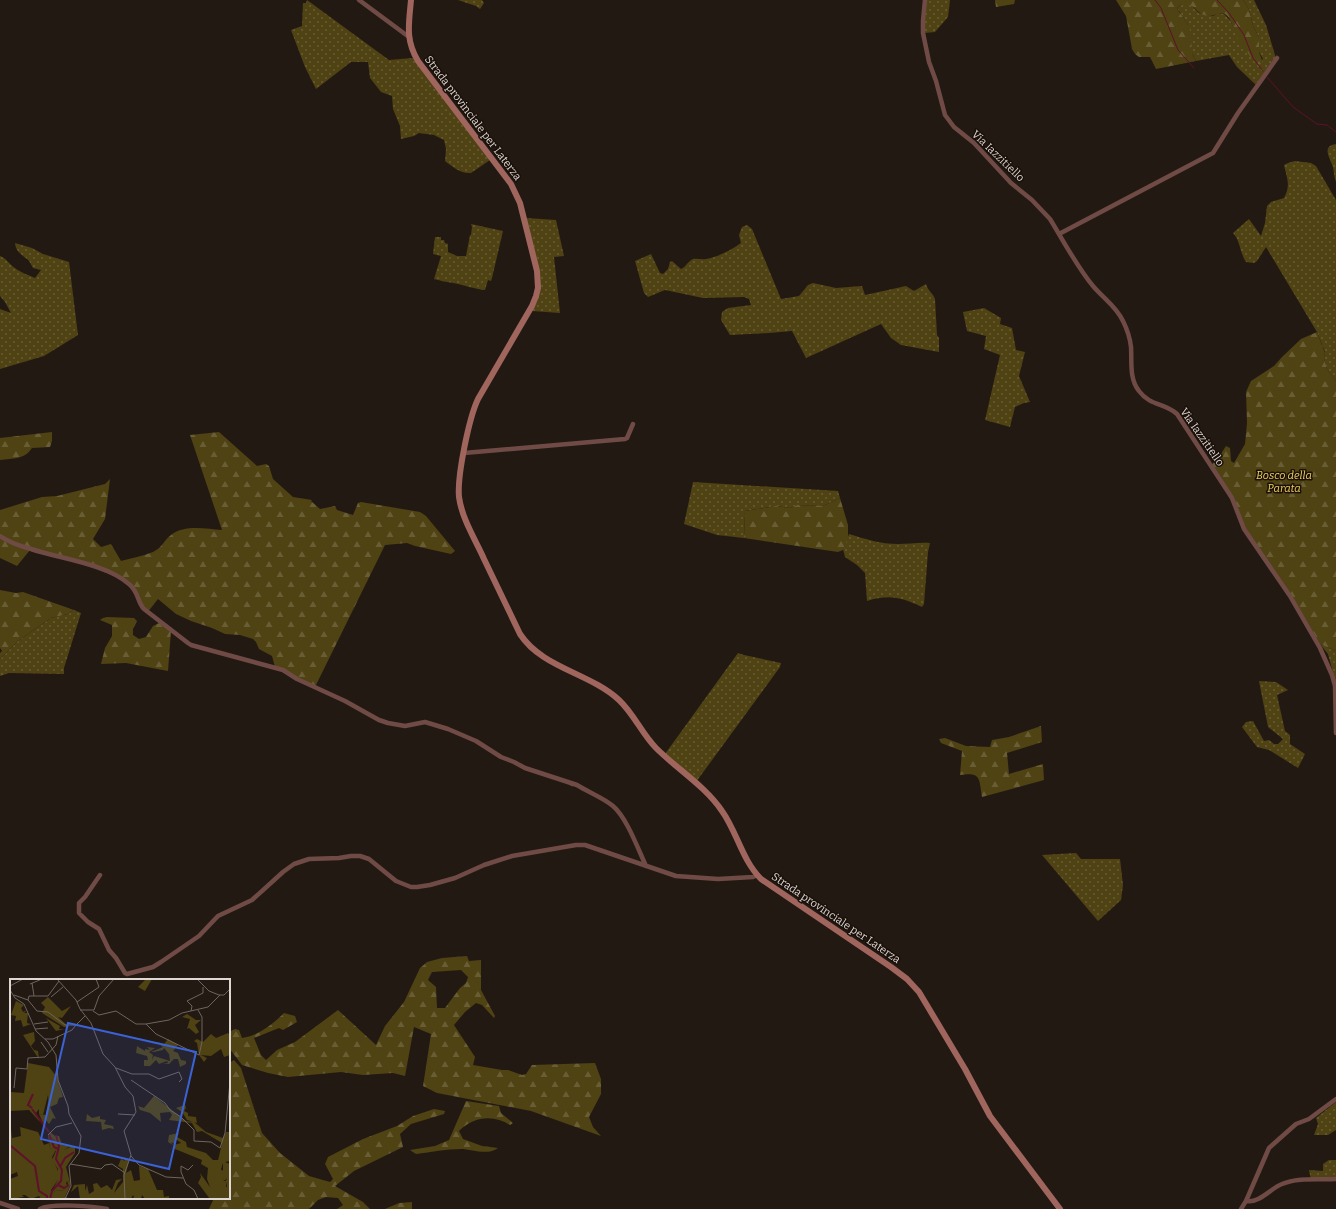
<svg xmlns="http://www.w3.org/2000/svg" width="1336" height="1209" viewBox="0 0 1336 1209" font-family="Bitter,serif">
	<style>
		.grass { fill: url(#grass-dots) }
		.forest { fill: url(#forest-firs); fill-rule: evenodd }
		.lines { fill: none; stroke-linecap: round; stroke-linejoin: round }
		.stream { stroke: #5f102b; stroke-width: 1 }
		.minor { stroke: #704b46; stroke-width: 4.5 }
		.secondary { stroke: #a0665e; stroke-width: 6 }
		.labels { text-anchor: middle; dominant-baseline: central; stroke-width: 3; stroke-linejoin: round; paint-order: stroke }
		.street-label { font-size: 11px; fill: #dfd7d3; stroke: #1a100a }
		.park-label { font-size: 11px; font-style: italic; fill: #f1d058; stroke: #1a100a }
		.inset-river { fill: none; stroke: #5f102b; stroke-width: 2 }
		.inset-road { fill: none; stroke: #6e6560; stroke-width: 1 }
		.view { fill: #3a63d7; fill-opacity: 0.15; stroke: #3a63d7; stroke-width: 2 }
		.inset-edge { fill: none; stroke: #dfd7d3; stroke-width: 2 }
	</style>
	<defs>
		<pattern id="grass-dots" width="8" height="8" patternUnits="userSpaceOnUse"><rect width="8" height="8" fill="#4f4213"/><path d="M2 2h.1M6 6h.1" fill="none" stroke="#685d34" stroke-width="1.8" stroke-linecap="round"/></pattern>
		<pattern id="forest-firs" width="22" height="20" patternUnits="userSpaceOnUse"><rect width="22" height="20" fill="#4f4213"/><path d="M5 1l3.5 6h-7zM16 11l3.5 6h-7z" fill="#685d34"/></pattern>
	</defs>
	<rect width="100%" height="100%" fill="#231913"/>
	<path class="grass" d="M307 0 389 60 413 58 490 160 471 173C461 174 453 167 445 161L446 149 444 140 434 135 419 133 414 136 401 139 400 126 393 109 392 96 381 92 370 78 368 62H351L316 89 305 67 291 30 302 26 303 3H306Z
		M458 0H482L484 3 480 9 476 6Z
		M927 0H950L948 17 935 32 925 33V19Z
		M1243 0H1254L1266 25 1275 55V59L1256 85 1237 67 1229 55 1196 61 1191 50 1188 25 1177 8 1182 4H1190L1199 13 1213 16 1218 13 1224 14 1230 20 1243 45 1257 63 1263 59 1259 52V37L1253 26 1249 9Z
		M1336 144V182C1334 177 1334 172 1333 167 1330 158 1321 146 1336 144Z
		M1295 161 1311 163 1316 166 1336 200V381L1327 369 1324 358 1325 352 1317 332 1266 247 1257 261 1254 263 1246 262C1240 253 1240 240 1233 233L1249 219 1261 236 1265 223 1267 206 1271 202 1284 198C1291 185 1287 179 1284 165L1288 163Z
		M526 218 556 220 564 256 554 257 560 313 532 311 539 294Z
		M471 224 503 231 492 278 491 281 488 280 485 290C474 289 464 285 453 283 446 282 442 281 434 279L441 256 433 254 435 237H441V240H444L445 243 448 244V252L457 256H466L470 235H471L472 227Z
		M747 225 752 229 781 299 799 296 808 285 813 283 836 288 862 286 865 295 906 286 914 291 926 284C928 291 933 293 935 299L937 335 939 338V352L901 345 891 338 881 324 806 358 792 331 769 333 730 335 721 320 722 312 728 308 751 305 749 299 744 297 703 298 665 290 648 297 644 293 635 261 651 254 660 273 663 274 668 269 670 262 672 261 681 269C686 267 688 261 693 259 697 258 702 260 706 259 718 257 731 250 741 243L739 235 742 227Z
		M15 243 32 248 43 254 69 262 78 335 44 356 0 369V309L11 313 5 302 0 296V256C6 258 9 264 15 268 21 273 27 274 35 278L41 270 33 268C31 265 30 261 27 259 21 254 16 252 15 243Z
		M984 308 1001 318 1000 324 1012 328 1016 350 1025 352 1019 376 1030 402 1024 403 1015 407 1010 427 985 420 1000 355 984 349 986 336 967 331 963 312Z
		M693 482 838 491 840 498 823 506 797 505 790 508 776 506 745 511 744 538 717 535 684 524Z
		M849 534C865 539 881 544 898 544 909 544 919 542 930 543L928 552 924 604 922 607C902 597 888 594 867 601L865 573 857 565 845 557 843 549Z
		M74 610 81 613 64 668V674L9 673 0 676V659L18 641 51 618 68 614Z
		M1320 644 1336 651V684L1328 654Z
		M738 653 744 655 781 663 780 667 696 782 665 754Z
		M1259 681 1276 682 1288 690 1277 695 1285 731 1290 735V744L1305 754 1298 768 1269 750 1257 747 1242 727 1246 722 1253 721 1264 741 1269 740 1274 744H1278L1283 739 1268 727Z
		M1076 853 1081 859H1120L1123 885 1121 900 1098 921 1042 855Z
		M1336 1102V1130L1328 1135H1314L1318 1124 1316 1118Z
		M1329 1160H1336V1178L1311 1180 1309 1170 1323 1171V1164Z"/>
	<path class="forest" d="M995 0H1015L1014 4 996 7Z
		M1116 0H1243L1249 9 1253 26 1259 37V52L1263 63C1261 64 1260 65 1257 64 1254 62 1241 43 1238 39 1233 32 1233 19 1225 14 1219 11 1213 18 1204 15 1194 11 1196 4 1182 4L1177 8C1181 16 1188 22 1190 30 1193 43 1189 49 1196 61L1156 69 1150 57H1139L1135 54 1132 49 1126 16Z
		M1317 332 1325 353 1324 358 1327 369 1336 381V651L1320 644 1293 598 1247 532 1212 464 1219 457 1226 446 1230 448 1231 461 1234 463 1245 444 1247 423 1246 392 1251 381 1274 366 1282 357 1301 339Z
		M52 432V441L50 447 32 448C24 460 13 458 0 460V438Z
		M219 432 257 466 266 464 269 466 273 479 293 497 312 500 311 501 320 509 335 506 337 510 353 515 358 503 361 502 420 512 426 516 455 551 451 554 415 546 407 543 385 545 315 687 275 667 272 656 259 649 256 642 253 639 240 635 225 634 212 628 191 621 176 614 158 599 147 613 130 587 115 576 81 564 30 550 17 566 0 558V510L42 497 57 496 105 484 110 479 105 519 93 539 101 547 111 544 121 561C131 558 143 556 153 552 163 547 164 540 171 535 185 524 206 529 222 530L190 435Z
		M840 498 848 525V538L843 550 838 552 744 538 745 511 776 506 790 508 797 505 823 506Z
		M0 590 16 593 23 592 74 610 68 614 51 618 18 641 0 659V653L2 651 0 648Z
		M107 617 134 618 137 621 133 629V635L139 639 146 637 153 626 159 623 171 631 168 671 126 663 101 664 105 648 112 636V625L100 620 103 618Z
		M1041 726 1042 742 1007 753 1009 774 1043 764 1044 780 982 797C979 778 981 772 960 775L962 751 941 743 939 739 945 738 966 746 990 747 992 740 1009 737Z
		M467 956 469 961 481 960V990L495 1016 494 1018 482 1005 476 1003 465 1012 454 1025 475 1057 473 1065 502 1070H508L522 1075 526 1074 532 1065 595 1063 601 1079V1094L589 1117 593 1127 601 1136 531 1111 437 1093 423 1086 431 1034 414 1027 405 1076 393 1073 363 1075 341 1072 288 1077 268 1073 242 1065 229 1048V1032L235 1029 239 1030 242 1038C258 1036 273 1024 284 1013L295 1016 297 1022 283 1030 279 1028 254 1038 261 1055 266 1060 277 1050 295 1042 338 1010 376 1045 385 1026 404 1002 420 968 427 962 442 958ZM461 970 468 977 466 983 460 988 445 1008H437L436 987 428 980 432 972Z
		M234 1060 241 1068 262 1133 280 1153 309 1176 330 1182 333 1179 325 1164 328 1157 363 1139 397 1126 413 1116 434 1109 445 1111 444 1114 411 1124 400 1134 403 1147 354 1171 335 1186 363 1202 370 1209H337L343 1205 338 1198 326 1197 318 1200 309 1209H209L214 1198H229V1063Z
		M466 1101 499 1106 501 1113 513 1123 510 1125C493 1114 473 1117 459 1131L463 1139 482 1146 498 1148C488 1156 472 1149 461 1149 446 1149 431 1152 416 1154L410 1150 435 1146 449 1140Z
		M412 1202V1209H385L399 1203Z"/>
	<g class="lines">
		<path class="stream" d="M1155 0 1161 8 1178 50 1194 68
			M1217 0 1229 13 1244 35 1253 58 1263 71
			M1267 77 1293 107 1317 124 1327 125 1336 132"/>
		<path class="minor" d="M359 0 409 37
			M925 0 923 21V33L929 62 936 81 945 115 954 127 974 143 1011 183 1032 200 1050 219C1063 240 1077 267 1093 286 1103 298 1116 306 1123 321 1127 329 1130 338 1131 347 1132 361 1129 379 1139 391 1150 406 1165 403 1177 414L1232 498 1244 529 1290 596 1320 648 1332 675 1335 686 1336 733
			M1059 234 1213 153 1238 113 1277 58
			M464 453 625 439 627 438 633 424
			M0 536C9 542 20 546 31 549 61 559 104 563 129 584 139 592 137 602 144 609L188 643 191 645 283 670 297 679 345 701 379 720 388 723 405 726 425 722 448 729 476 741 501 757 514 762 525 768 574 784
			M572 784H574L577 785C588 792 604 798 613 806 627 818 638 849 646 866
			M100 875 85 897 79 903V913L88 922 99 929 109 950 116 958 125 973 127 974 153 967 161 962 199 936 218 916 252 900 283 872 294 864 309 859 339 858 351 856H360L369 859 396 881 411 887H417L430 885 455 878 484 865 512 856 576 845H585L676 876 718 879 753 877 758 875
			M1246 1201 1269 1148 1296 1124 1309 1119 1336 1099
			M0 1203 18 1209
			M40 1209C51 1203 94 1206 107 1209
			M1241 1209 1246 1201C1259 1204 1271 1188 1282 1184 1298 1177 1319 1180 1336 1179"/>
		<path class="secondary" d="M411 0C409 23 405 40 418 61L511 184 520 203 537 271 538 288 536 296 532 306 478 399C469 418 457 476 459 497 462 519 475 539 484 559 496 584 508 609 520 634 542 668 590 673 619 700 634 714 642 734 656 748 677 769 705 786 722 811 737 832 742 860 761 879L891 967 907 979 919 992 965 1069 990 1116 1060 1209"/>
	</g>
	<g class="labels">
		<g class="street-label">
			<text transform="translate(473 118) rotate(53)">Strada provinciale per Laterza</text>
			<text transform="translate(998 156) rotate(44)">Via Iazzitiello</text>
			<text transform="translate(1202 437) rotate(55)">Via Iazzitiello</text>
			<text transform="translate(836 918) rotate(34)">Strada provinciale per Laterza</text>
		</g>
		<g class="park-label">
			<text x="1284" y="475">Bosco della<tspan x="1284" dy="13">Parata</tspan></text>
		</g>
	</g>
	<g transform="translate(10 979)">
		<rect width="220" height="220" fill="#231913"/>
		<path d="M38 18 52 32 61 27 52 39 48 38 59 48H54L32 34 35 28 31 24ZM36 39 50 47 49 50H54L46 52ZM39 116 40 128 46 140 43 139 39 145 35 140 34 146 29 135 36 136ZM77 135 82 139 90 137V140L96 141 94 145 103 147 104 150 99 149 92 151 91 143 76 142ZM0 140 2 159 11 157 10 148 28 153 34 166 39 164 38 156 40 153 45 157 46 163 39 156 40 169 46 171 42 178 48 192V201L41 211V219L45 212 55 211 58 205 57 202 60 203V207L55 218 61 220H31L29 217 21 220 15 216H12L14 218 0 220V200L8 197 7 193 0 196ZM169 154 167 158 176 163 177 168 196 174 203 181H209L212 187 213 184 211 190 217 200 213 202H217L216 208H220V220H200L188 204 191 198 190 194 200 208 197 200 198 189 191 185 192 181 165 170 164 166 171 164 166 160 165 165 161 163 163 166 158 163 159 156ZM113 178 119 181 116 194 121 191 124 202 130 201 129 187 138 190 147 211H153L154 218 159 217V220H135L132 216 131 220H122L124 218 123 216 121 220H70L68 207 61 213 64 206 75 205V212L77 206 79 215 84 212 83 205 87 204 91 209 97 206 102 211 106 201 112 200 108 204 104 214 113 203V190L108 187 111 180 115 182Z" fill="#4f4213"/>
		<path d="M136 0H142L135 12 128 8ZM6 22 14 26 11 29 13 33 17 31 14 34H18L17 44 21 45 13 48 11 41 5 42 6 37 1 36ZM177 35 186 41H191L185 46 189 53 186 55 179 49 177 50 180 40 172 38ZM24 53 25 62 21 67 24 71 28 72 29 80 13 56ZM218 54 220 56V76L214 78 211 70 201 77 191 76 197 79 194 83 189 76 187 64 184 62 187 60 193 63 201 55 206 59ZM158 60 168 66 163 72 168 74 171 81 176 82V85L170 88 168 80H164L159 85H153L158 84 157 82 149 85 146 81 140 87H134V81H138L137 77 126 74 127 67 135 72V70L140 71 137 68 145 69 139 73 143 76 142 81 144 77 160 82 159 75 154 69 153 71 144 73H141L153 68 147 63 154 65ZM18 84 39 88 47 98 53 118 49 119 47 125 40 128 38 116 33 136 29 135V130L26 134 30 143 19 131 1 132 0 140V113L14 114ZM144 117 176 142 184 143 196 153 213 159 216 153H220V182L215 183 220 185V208H217V202L215 208H211L217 200 210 193 213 191V184L211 189 207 186 212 164 192 152 187 153 182 144 159 141 162 136 160 133 150 134 151 143 140 134 130 131 128 127 134 129ZM175 126 176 129 174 132 178 134V137L186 138 187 144 177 141 172 133 166 129ZM39 155 45 163V157H49L52 166 60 167 54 171 62 167 65 169V174L56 188 60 203 57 202 56 205 59 207 55 211 45 212 42 220 40 216 48 201V190L42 181 46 172 40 169Z" fill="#4f4213"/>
		<path class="inset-river" d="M22 129 18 126 23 115M22 130 39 153M39 155 44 168 48 170M1 167 25 187M25 187 29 212 37 217V220M50 188 55 179 64 173M48 206 54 209 59 206M40 220 42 212 51 202 52 191 46 180 49 167 46 156"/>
		<path class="inset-road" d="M47 0 66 21 70 30 81 44 93 75 105 88 115 108 123 117 126 133 114 152 121 176 114 196 115 220M187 0 199 12 209 16H214L220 10M22 4 24 17M20 5 32 0M0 7 13 0M0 11 5 19 14 25 26 52 38 63 46 76 48 101 58 127 59 135 71 157 69 174 59 187 61 207 55 220M4 16 18 21 27 32 38 33 55 46H66L75 37M41 18 53 8M18 21 19 17H38L49 2M67 23 89 8 86 0M70 31H84L89 17 104 0M83 32 89 36 106 32 126 45H136L146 55 189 76 192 63V38L188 31M181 32 182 27 177 22 193 14V8M24 45 38 43M136 45 159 41 172 34 198 28 210 16M25 50 38 49M35 60H43L62 51 66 46M31 63 38 73M106 89 122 95H139L149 100 169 93 172 100 169 103M121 101 155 124 160 131 171 138 184 151V162L201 163 210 169 215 154 220 103M4 109 6 89 17 90 18 79 35 78 46 66 48 57M108 135 125 136M38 156 46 148 62 144M121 177 129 186 156 198 173 199M60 185 91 190 95 186 102 185 115 194M183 186 178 191 171 187V193L176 205 184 211 188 220"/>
		<path class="view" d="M58 44 186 73 159 190 31 160Z"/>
		<rect width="220" height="220" class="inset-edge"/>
	</g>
</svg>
